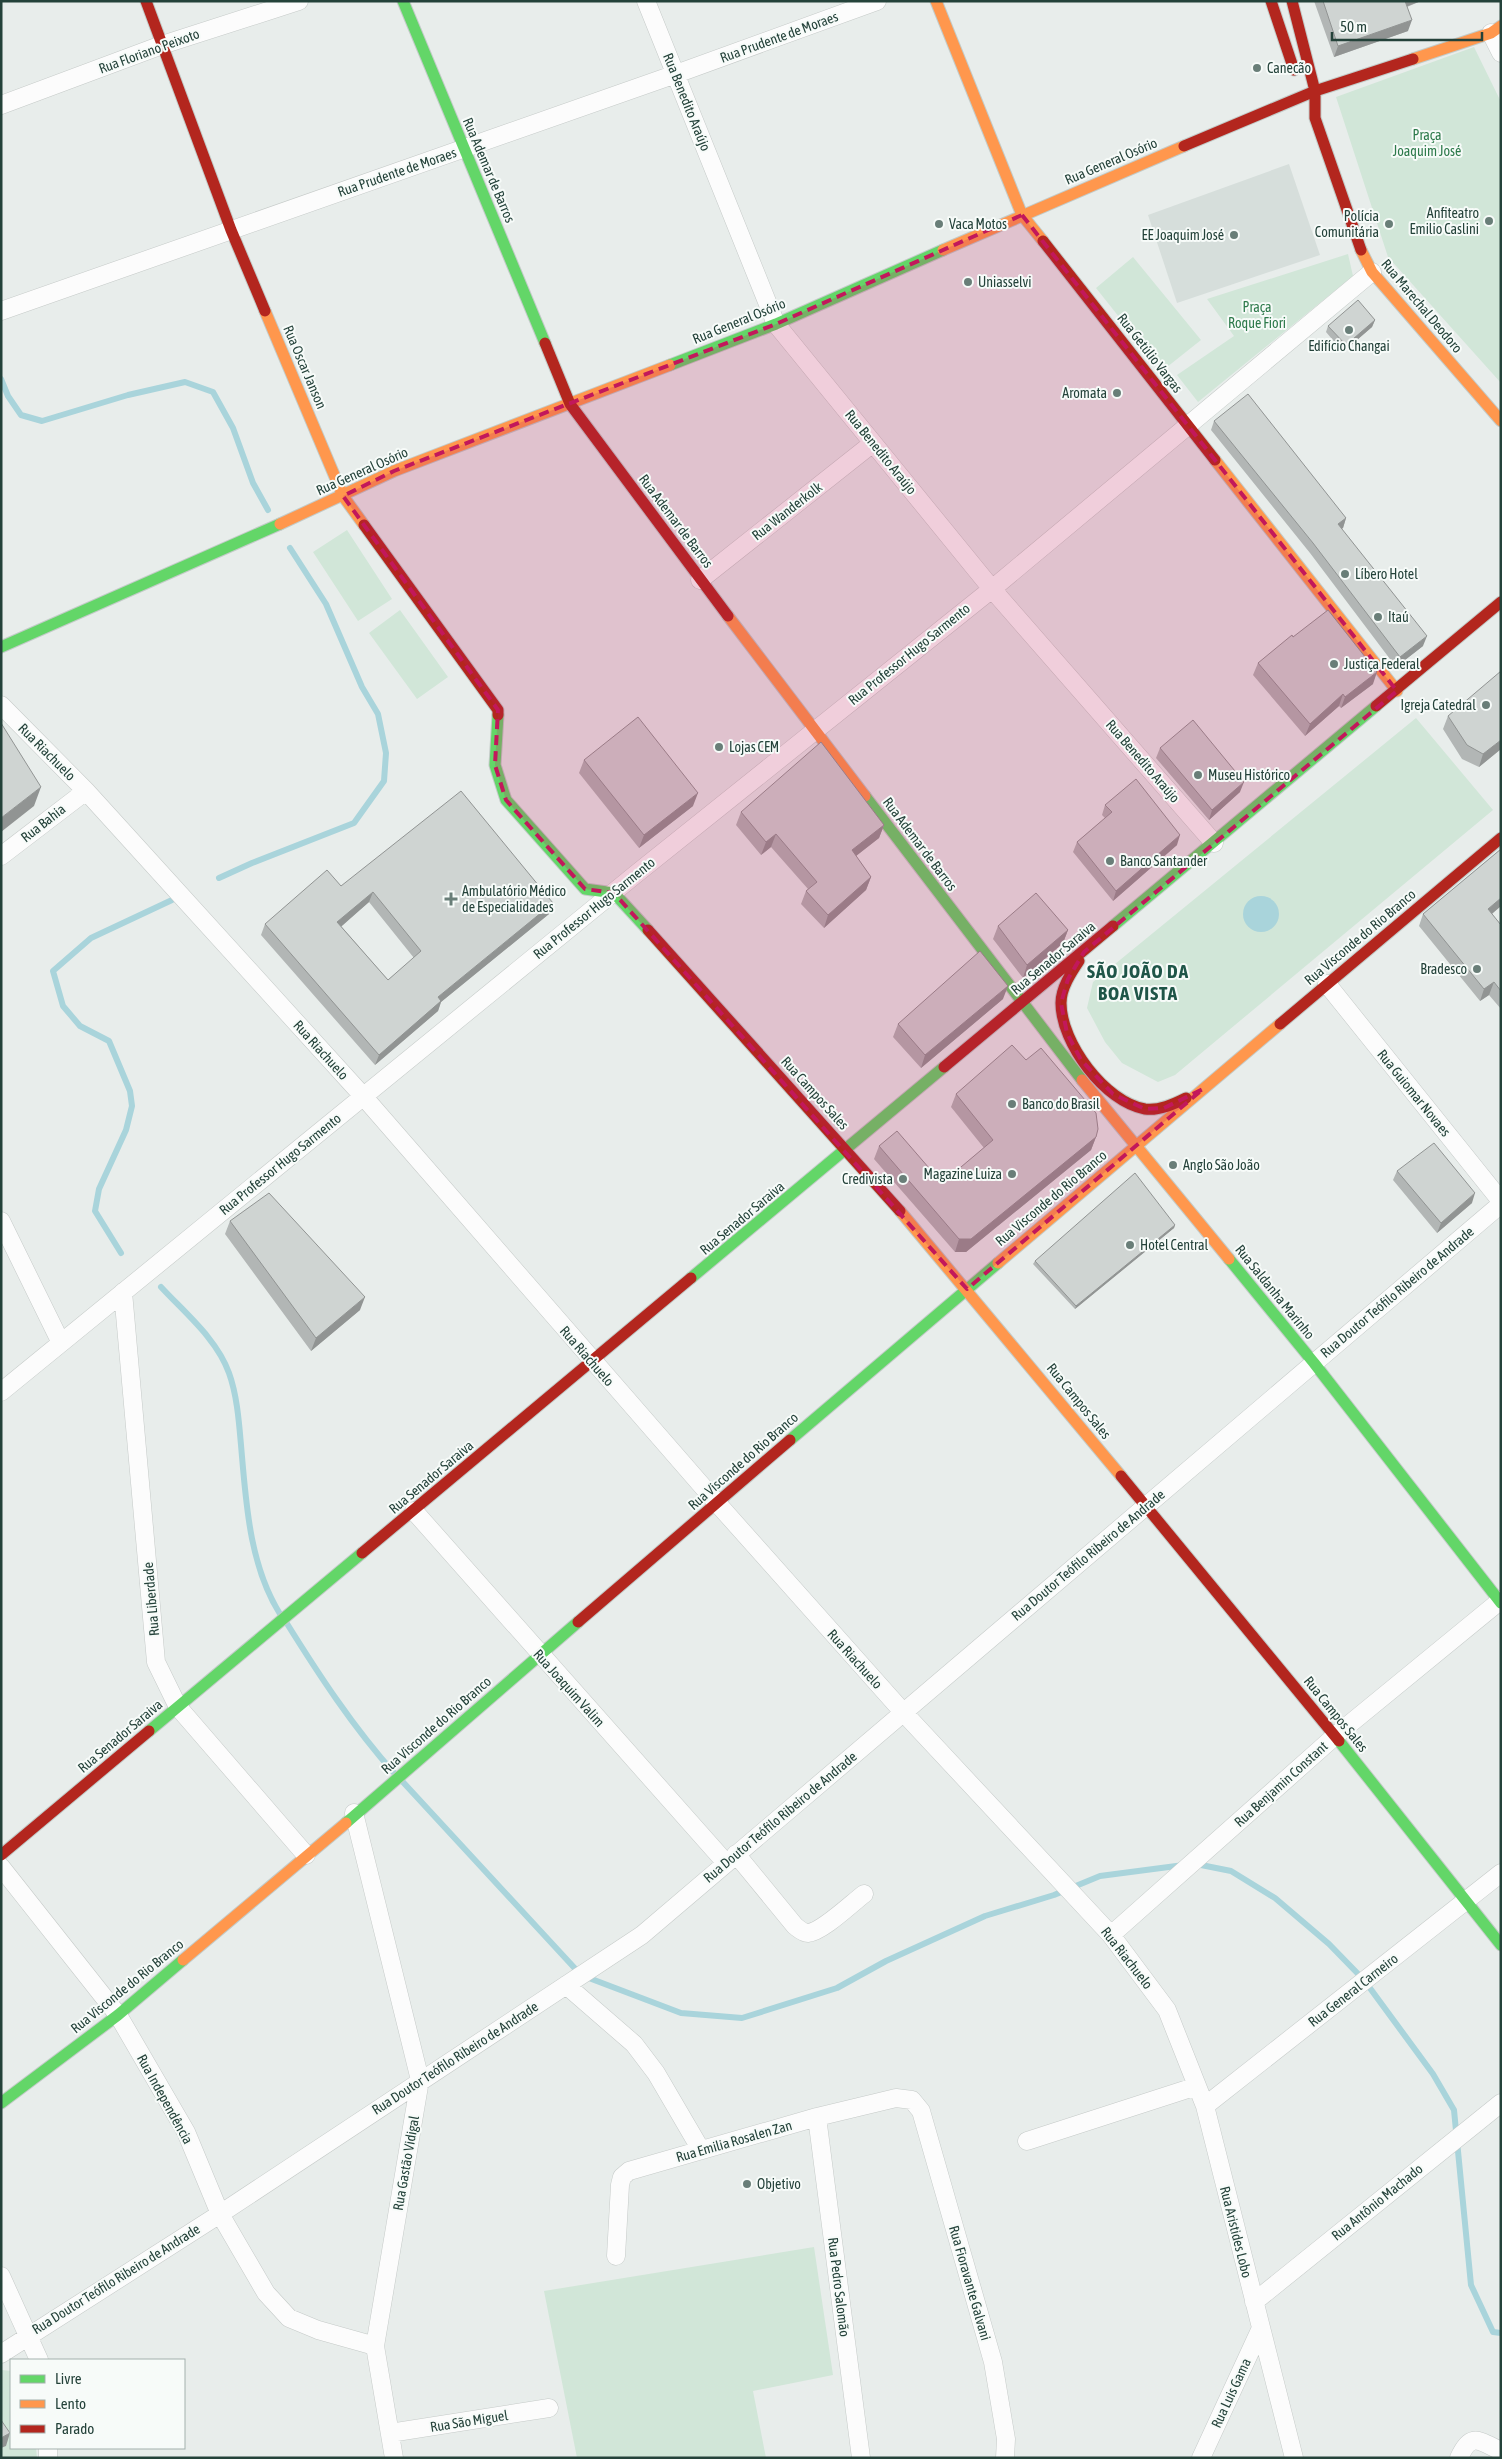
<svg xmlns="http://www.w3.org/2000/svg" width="1502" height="2459" viewBox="0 0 1502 2459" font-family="'Asap Condensed',sans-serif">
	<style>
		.built { fill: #d6dedb }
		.green { fill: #d1e6d8 }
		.water { fill: #a9d4db }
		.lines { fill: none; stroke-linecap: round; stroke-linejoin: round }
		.stream { stroke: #a9d4db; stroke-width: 6 }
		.street-casing { stroke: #c5cac8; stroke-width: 19 }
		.fast-casing { stroke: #c3cbc8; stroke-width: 13 }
		.slow-casing { stroke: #c3cbc8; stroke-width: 13 }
		.jam-casing { stroke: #c3cbc8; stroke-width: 13 }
		.street { stroke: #fcfcfc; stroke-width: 18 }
		.fast { stroke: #63d668; stroke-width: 11 }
		.slow { stroke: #ff974d; stroke-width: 11 }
		.jam { stroke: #b3261e; stroke-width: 11 }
		.wall { fill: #b2b6b5; fill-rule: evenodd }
		.shaded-wall { fill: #919493 }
		.building { fill: #cfd4d2; stroke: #919493; fill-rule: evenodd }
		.marked { fill: #c2185b; fill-opacity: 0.2; stroke: #c2185b; stroke-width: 4; stroke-dasharray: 10 6; stroke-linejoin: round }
		.poi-dot { fill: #697e78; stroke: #f7fbf9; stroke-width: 2 }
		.labels { text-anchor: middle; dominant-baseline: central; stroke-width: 4; stroke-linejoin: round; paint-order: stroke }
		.street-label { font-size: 14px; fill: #24423a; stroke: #f7fbf9 }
		.poi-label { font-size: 14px; fill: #24423a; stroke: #f7fbf9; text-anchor: start }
		.park-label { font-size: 14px; fill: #2d7a4b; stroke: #f7fbf9 }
		.district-label { font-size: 19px; font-weight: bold; letter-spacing: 1px; fill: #1f5548; stroke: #f7fbf9 }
	</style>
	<rect width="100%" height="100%" fill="#e8edeb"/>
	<path class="built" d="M1289 164 1320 255 1177 303 1148 215Z"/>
	<path class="green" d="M1474 47 1501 102V383L1388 257 1336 97Z
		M1348 254 1353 276 1198 402 1177 375 1234 336 1207 299Z
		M1133 257 1201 340 1162 371 1096 288Z
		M347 530 392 599 358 621 313 552Z
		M400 610 448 677 417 699 369 633Z
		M1416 718 1493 810 1175 1075 1158 1082 1122 1063 1105 1042 1087 1008 1093 982Z
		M814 2247 833 2375 753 2391 766 2458H577L544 2291Z
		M2 2370 11 2371V2448H36L37 2458H1Z"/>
	<path class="water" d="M1243 914a18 18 0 1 1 36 0a18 18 0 1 1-36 0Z"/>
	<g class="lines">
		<path class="stream" d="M1 379 8 396 21 415 42 421 128 395 185 382 213 392 233 428 253 483 268 510
			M219 878 252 863 354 823 384 781 386 753 378 714 362 687 326 604 290 548
			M121 1253 95 1211 99 1189 126 1130 132 1106 130 1091 109 1041 80 1026 63 1006 53 971 91 938 172 900
			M161 1287C185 1313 217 1339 229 1373 237 1395 239 1422 241 1445 246 1502 249 1564 280 1614
			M286 1622C319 1675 353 1727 395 1774
			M402 1781 581 1975 681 2013 742 2018 837 1988 886 1961 985 1916 1054 1895 1100 1876 1184 1865
			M1196 1864 1231 1871 1275 1898 1329 1944 1364 1980 1433 2074 1454 2110 1471 2285 1493 2332 1501 2333"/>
		<defs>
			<path id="street" d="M646 1 776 324 992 589 1214 843
				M1491 33 1501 53
				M1 105 162 45 299 1
				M1 311 676 74 877 1
				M700 580 873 443
				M1 705 86 791 363 1096 717 1503 903 1712 1111 1935 1167 2010 1205 2106 1294 2458
				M1 856 86 791
				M1327 984 1501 1201
				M1 1221 61 1343
				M123 1292 156 1662 178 1707 306 1855
				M1 1392 636 874 992 589 1372 272
				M414 1511 726 1863
				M354 1813 420 2080 375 2346 394 2458
				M736 1854 795 1926C799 1929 803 1933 808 1933 822 1932 852 1903 864 1894
				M1 1867 118 2015 186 2132 220 2214 266 2293 289 2318 318 2330 375 2346
				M1111 1935 1335 1736 1501 1600
				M566 1985 634 2044 656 2073 701 2150
				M1205 2106 1501 1873
				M817 2117 861 2458
				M1027 2141 1197 2086
				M616 2256 620 2185 622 2177 629 2171 817 2117 896 2098 912 2100 921 2111 993 2362 1006 2439 1005 2458
				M1 2276 39 2360
				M1254 2302 1501 2103
				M1 2354 220 2214 642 1935 1501 1204
				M390 2433 549 2408
				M48 2458V2448
				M1201 2458 1261 2328
				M1459 2458C1471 2431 1479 2441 1501 2451"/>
			<path id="fast" d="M403 1 545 343
				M670 365 776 324 943 250
				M1 647 280 524
				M498 715 495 765 506 800 585 889 614 893 648 930
				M865 796 1082 1080
				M1113 926 1376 706
				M1229 1259 1314 1363 1501 1603
				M691 1278 944 1067
				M790 1440 998 1263
				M149 1731 362 1553
				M1339 1741 1501 1945
				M346 1823 578 1622
				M1 2103 118 2015 183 1960"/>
			<path id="slow" d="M936 1 1022 215 1043 241
				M1413 59 1491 33 1501 26
				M943 250 1184 146
				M1361 250 1372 272 1501 421
				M265 311 343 496 364 525
				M1215 460 1397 691
				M280 524 394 471 670 365
				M728 616 865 796
				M1082 1080 1229 1259
				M900 1211 1121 1476
				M998 1263 1280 1024
				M183 1960 346 1823"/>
			<path id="jam" d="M146 1 231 230 265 311
				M1271 1 1294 70
				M1292 1 1315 91V118L1361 250
				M1184 146 1315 91 1413 59
				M1043 241 1215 460
				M545 343 570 404 728 616
				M364 525 498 710V715
				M1376 706 1501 602
				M648 930 900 1211
				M1079 961C1071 973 1061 988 1061 1003 1061 1043 1105 1102 1145 1109 1159 1111 1174 1104 1186 1098
				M1280 1024 1501 838
				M944 1067 1113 926
				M1121 1476 1339 1741
				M362 1553 691 1278
				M578 1622 790 1440
				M1 1855 149 1731"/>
		</defs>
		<use href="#street" class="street-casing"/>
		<use href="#fast" class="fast-casing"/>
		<use href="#slow" class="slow-casing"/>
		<use href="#jam" class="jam-casing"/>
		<use href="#street" class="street"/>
		<use href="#fast" class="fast"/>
		<use href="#slow" class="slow"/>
		<use href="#jam" class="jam"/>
	</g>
	<path class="wall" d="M1314 1H1421L1407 7 1408 31 1334 57Z
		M1375 320 1372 327 1343 352 1326 332 1328 326Z
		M1214 421 1346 518 1343 528 1341 529 1423 646 1396 667 1310 553 1211 430Z
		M1293 637 1373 684 1341 708 1339 706 1305 736 1253 675 1258 663Z
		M1448 716 1501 749 1479 767 1462 759 1443 729Z
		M1160 748 1240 792 1209 820 1156 758Z
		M584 760 693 806 639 848 579 773Z
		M1105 805 1177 845 1113 901 1073 852 1077 842 1105 818 1102 815Z
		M741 812 884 825 879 838 856 856 871 877 866 890 824 928 801 904 806 891 808 889 771 847 761 855 736 825Z
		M1501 849V906L1492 914 1501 925V1009L1489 995 1480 1001 1419 926 1423 914Z
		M341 886 553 903 549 914 441 1002 438 1011 375 1065 261 935 265 924ZM369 902 414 958 388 980 341 926Z
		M998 926 1068 930 1063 943 1023 978 993 939Z
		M1003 999 921 1068 893 1037 898 1024Z
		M956 1094 1096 1137 1091 1150 966 1252H955L874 1159 879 1146 942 1183 984 1148 951 1107Z
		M1397 1171 1472 1203 1437 1233 1393 1180Z
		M230 1221 360 1310 311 1351 225 1234Z
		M1175 1225 1174 1228 1075 1309 1033 1264 1035 1261Z"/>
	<path class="shaded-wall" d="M1403 1H1421L1400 9Z
		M1412 20 1408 31 1334 57 1338 46Z
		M1375 320 1372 327 1343 352 1346 345Z
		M1346 518 1343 528 1334 534 1338 524Z
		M1427 636 1423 646 1396 667 1400 657Z
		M1377 672 1373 684 1341 708 1345 697Z
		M1343 694 1339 706 1305 736 1310 724Z
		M1501 740V749L1479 767 1483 754Z
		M1244 782 1240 792 1209 820 1212 810Z
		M41 787 34 806 1 832V818Z
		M698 793 693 806 639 848 644 835Z
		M884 825 879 838 847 863 852 850Z
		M776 834 771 847 761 855 766 842Z
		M1180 835 1177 845 1113 901 1116 891Z
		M871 877 866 890 824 928 828 915Z
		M373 892 369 902 334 933 337 922Z
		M1501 898V906L1483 921 1488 909Z
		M553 903 549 914 441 1002 438 1011 375 1065 379 1055 438 997Z
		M1068 930 1063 943 1023 978 1027 965Z
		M1494 982 1489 995 1480 1001 1484 989Z
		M1008 986 1003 999 921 1068 925 1055Z
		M1096 1137 1091 1150 966 1252H955L959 1239Z
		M1475 1193 1472 1203 1437 1233 1441 1223Z
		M1175 1225 1174 1228 1075 1309 1076 1306Z
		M365 1297 360 1310 311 1351 316 1338Z
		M10 2433 6 2446 1 2448V2438Z"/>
	<path class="building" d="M1323 1H1405L1412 20 1338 46Z
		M1358 300 1375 320 1346 345 1328 326Z
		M1248 394 1346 518 1338 524 1427 636 1400 657 1313 543 1214 421Z
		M1328 610 1377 672 1345 697 1343 694 1310 724 1258 663 1292 635 1293 637Z
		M1501 671V740L1483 754 1467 745 1448 716Z
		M638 717 698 793 644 835 584 760Z
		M1193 720 1244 782 1212 810 1160 748Z
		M1 723 41 787 1 818Z
		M821 742 884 825 852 850 871 877 828 915 806 891 817 882 776 834 766 842 741 812Z
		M1136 779 1180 835 1116 891 1077 842 1112 812 1105 805Z
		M461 791 553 903 438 997 441 1001 379 1055 265 924 327 870 341 886ZM373 892 421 951 388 980 337 922Z
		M1501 849V898L1488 909 1501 925V991L1494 982 1484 989 1423 914Z
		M1036 893 1068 930 1027 965 998 926Z
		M980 951 1008 986 925 1055 898 1024Z
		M1012 1045 1026 1060 1041 1048 1096 1113 1098 1129 1096 1137 971 1239H959L879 1146 897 1131 942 1183 993 1140 956 1094Z
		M1434 1143 1475 1193 1441 1223 1397 1171Z
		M1135 1173 1175 1225 1076 1306 1035 1261Z
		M269 1193 365 1297 316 1338 230 1221Z
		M1 2420 10 2433 1 2438Z"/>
	<path class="marked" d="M1022 215 1397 691 1084 952 1068 979 1061 1003 1067 1033 1081 1060 1113 1094 1145 1109 1164 1108 1203 1089 967 1289 614 893 585 889 506 800 495 765 498 710 343 496 394 471 776 324Z"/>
	<g class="poi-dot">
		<circle cx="1257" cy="68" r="5"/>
		<circle cx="1489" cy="221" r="5"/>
		<circle cx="939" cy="224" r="5"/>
		<circle cx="1389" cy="224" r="5"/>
		<circle cx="1234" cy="235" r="5"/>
		<circle cx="968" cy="282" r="5"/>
		<circle cx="1349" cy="330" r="5"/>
		<circle cx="1117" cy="393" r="5"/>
		<circle cx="1345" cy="574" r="5"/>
		<circle cx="1378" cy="617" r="5"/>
		<circle cx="1334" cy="664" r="5"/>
		<circle cx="1486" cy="705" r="5"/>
		<circle cx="719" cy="747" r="5"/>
		<circle cx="1198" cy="775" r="5"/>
		<circle cx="1110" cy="861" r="5"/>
		<path d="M448.5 891.5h5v5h5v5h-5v5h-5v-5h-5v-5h5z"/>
		<circle cx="1477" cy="969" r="5"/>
		<circle cx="1012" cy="1104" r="5"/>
		<circle cx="1173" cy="1165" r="5"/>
		<circle cx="1012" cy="1174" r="5"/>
		<circle cx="903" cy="1179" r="5"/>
		<circle cx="1130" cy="1245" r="5"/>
		<circle cx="747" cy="2184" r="5"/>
	</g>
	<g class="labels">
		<g class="street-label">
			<text transform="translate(779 37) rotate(-20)">Rua Prudente de Moraes</text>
			<text transform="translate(149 51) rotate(-20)">Rua Floriano Peixoto</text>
			<text transform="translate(687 102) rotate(68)">Rua Benedito Araújo</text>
			<text transform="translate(1111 161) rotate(-23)">Rua General Osório</text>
			<text transform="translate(489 170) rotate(67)">Rua Ademar de Barros</text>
			<text transform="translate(397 172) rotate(-19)">Rua Prudente de Moraes</text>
			<text transform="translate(1422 306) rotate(50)">Rua Marechal Deodoro</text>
			<text transform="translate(739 321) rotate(-22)">Rua General Osório</text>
			<text transform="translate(1150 353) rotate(52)">Rua Getúlio Vargas</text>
			<text transform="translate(305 367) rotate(67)">Rua Oscar Janson</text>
			<text transform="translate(881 452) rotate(51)">Rua Benedito Araújo</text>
			<text transform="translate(362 471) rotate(-24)">Rua General Osório</text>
			<text transform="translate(787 511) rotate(-38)">Rua Wanderkolk</text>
			<text transform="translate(676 521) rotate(53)">Rua Ademar de Barros</text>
			<text transform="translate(909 654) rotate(-39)">Rua Professor Hugo Sarmento</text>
			<text transform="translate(47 752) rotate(45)">Rua Riachuelo</text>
			<text transform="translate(1143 761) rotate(49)">Rua Benedito Araújo</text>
			<text transform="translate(43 823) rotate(-38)">Rua Bahia</text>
			<text transform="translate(920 844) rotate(53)">Rua Ademar de Barros</text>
			<text transform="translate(594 908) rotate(-39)">Rua Professor Hugo Sarmento</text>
			<text transform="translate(1360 937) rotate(-40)">Rua Visconde do Rio Branco</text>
			<text transform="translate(1053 958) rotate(-40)">Rua Senador Saraiva</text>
			<text transform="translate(321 1050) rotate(48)">Rua Riachuelo</text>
			<text transform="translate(815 1093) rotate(48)">Rua Campos Sales</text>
			<text transform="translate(1414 1093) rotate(51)">Rua Guiomar Novaes</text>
			<text transform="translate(280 1164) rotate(-39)">Rua Professor Hugo Sarmento</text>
			<text transform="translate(1051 1198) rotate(-40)">Rua Visconde do Rio Branco</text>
			<text transform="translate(742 1218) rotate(-40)">Rua Senador Saraiva</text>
			<text transform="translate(1275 1292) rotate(51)">Rua Saldanha Marinho</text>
			<text transform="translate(1397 1292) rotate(-40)">Rua Doutor Teófilo Ribeiro de Andrade</text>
			<text transform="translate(587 1356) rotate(49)">Rua Riachuelo</text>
			<text transform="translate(1079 1401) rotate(51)">Rua Campos Sales</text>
			<text transform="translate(743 1461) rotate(-41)">Rua Visconde do Rio Branco</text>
			<text transform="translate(431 1477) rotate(-40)">Rua Senador Saraiva</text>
			<text transform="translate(1088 1555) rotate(-40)">Rua Doutor Teófilo Ribeiro de Andrade</text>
			<text transform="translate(151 1599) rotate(-95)">Rua Liberdade</text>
			<text transform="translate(855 1659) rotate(48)">Rua Riachuelo</text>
			<text transform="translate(569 1688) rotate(48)">Rua Joaquim Valim</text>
			<text transform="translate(1336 1714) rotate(51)">Rua Campos Sales</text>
			<text transform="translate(436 1725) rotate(-41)">Rua Visconde do Rio Branco</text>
			<text transform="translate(120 1736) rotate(-40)">Rua Senador Saraiva</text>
			<text transform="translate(1281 1784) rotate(-42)">Rua Benjamin Constant</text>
			<text transform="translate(780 1817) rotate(-40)">Rua Doutor Teófilo Ribeiro de Andrade</text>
			<text transform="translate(1127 1958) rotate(52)">Rua Riachuelo</text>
			<text transform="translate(127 1986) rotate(-39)">Rua Visconde do Rio Branco</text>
			<text transform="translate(1353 1990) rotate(-38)">Rua General Carneiro</text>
			<text transform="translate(455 2058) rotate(-33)">Rua Doutor Teófilo Ribeiro de Andrade</text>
			<text transform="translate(165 2099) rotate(61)">Rua Independência</text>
			<text transform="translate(734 2141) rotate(-16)">Rua Emilia Rosalen Zan</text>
			<text transform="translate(406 2163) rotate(-80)">Rua Gastão Vidigal</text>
			<text transform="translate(1377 2202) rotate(-39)">Rua Antônio Machado</text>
			<text transform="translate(1236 2232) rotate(76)">Rua Aristides Lobo</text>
			<text transform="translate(116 2279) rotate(-32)">Rua Doutor Teófilo Ribeiro de Andrade</text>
			<text transform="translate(970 2283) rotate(74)">Rua Fioravante Galvani</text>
			<text transform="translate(839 2287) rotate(83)">Rua Pedro Salomão</text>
			<text transform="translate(1231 2393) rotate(-65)">Rua Luis Gama</text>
			<text transform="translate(469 2421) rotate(-9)">Rua São Miguel</text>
		</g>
		<g class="poi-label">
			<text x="1267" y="68">Canecão</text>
			<text x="1479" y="213" text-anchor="end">Anfiteatro<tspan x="1479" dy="16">Emilio Caslini</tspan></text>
			<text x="1379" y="216" text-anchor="end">Polícia<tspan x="1379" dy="16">Comunitária</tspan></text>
			<text x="949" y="224">Vaca Motos</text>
			<text x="1224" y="235" text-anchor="end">EE Joaquim José</text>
			<text x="978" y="282">Uniasselvi</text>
			<text x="1349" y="346" text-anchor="middle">Edifício Changai</text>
			<text x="1107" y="393" text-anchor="end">Aromata</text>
			<text x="1355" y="574">Líbero Hotel</text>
			<text x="1388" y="617">Itaú</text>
			<text x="1344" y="664">Justiça Federal</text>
			<text x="1476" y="705" text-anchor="end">Igreja Catedral</text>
			<text x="729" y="747">Lojas CEM</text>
			<text x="1208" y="775">Museu Histórico</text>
			<text x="1120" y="861">Banco Santander</text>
			<text x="462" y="891">Ambulatório Médico<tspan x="462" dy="16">de Especialidades</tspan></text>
			<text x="1467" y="969" text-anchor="end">Bradesco</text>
			<text x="1022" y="1104">Banco do Brasil</text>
			<text x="1183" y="1165">Anglo São João</text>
			<text x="1002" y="1174" text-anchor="end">Magazine Luiza</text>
			<text x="893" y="1179" text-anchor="end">Credivista</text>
			<text x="1140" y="1245">Hotel Central</text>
			<text x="757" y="2184">Objetivo</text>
		</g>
		<g class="park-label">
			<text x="1427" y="135">Praça<tspan x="1427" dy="16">Joaquim José</tspan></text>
			<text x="1257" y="307">Praça<tspan x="1257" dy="16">Roque Fiori</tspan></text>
		</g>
		<g class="district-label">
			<text x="1138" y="971">SÃO JOÃO DA<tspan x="1138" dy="22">BOA VISTA</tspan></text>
		</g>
	</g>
	<rect width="1502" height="2459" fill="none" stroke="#24423a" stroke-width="5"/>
	<rect x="10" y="2359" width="175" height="90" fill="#f7fbf9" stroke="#a3b1ad"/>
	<rect x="20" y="2375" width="25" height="8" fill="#63d668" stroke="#a3b1ad"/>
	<text x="55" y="2384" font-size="15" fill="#24423a">Livre</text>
	<rect x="20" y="2400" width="25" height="8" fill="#ff974d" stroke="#a3b1ad"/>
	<text x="55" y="2409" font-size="15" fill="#24423a">Lento</text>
	<rect x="20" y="2425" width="25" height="8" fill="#b3261e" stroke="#a3b1ad"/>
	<text x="55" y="2434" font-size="15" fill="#24423a">Parado</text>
	<path d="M1332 32v8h150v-8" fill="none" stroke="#24423a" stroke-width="2.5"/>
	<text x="1340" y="32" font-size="15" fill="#24423a" stroke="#f7fbf9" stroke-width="4" paint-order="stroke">50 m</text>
</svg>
